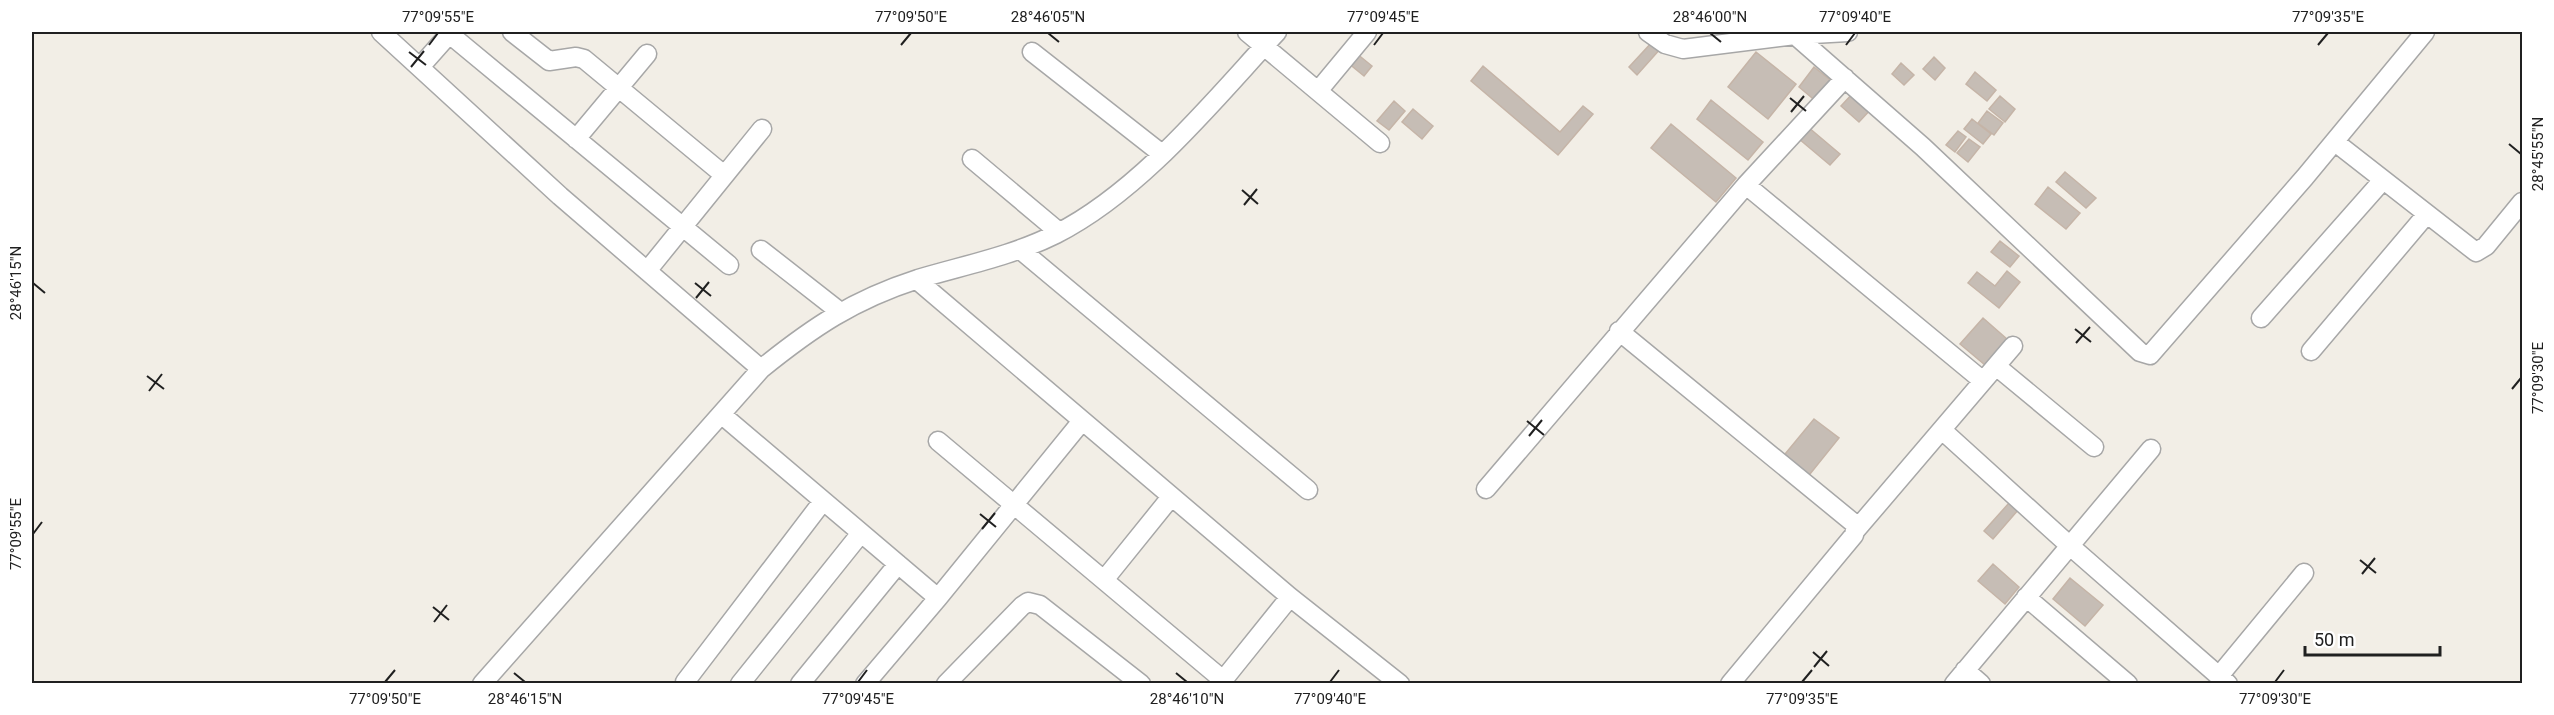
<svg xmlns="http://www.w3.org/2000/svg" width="2554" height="715" viewBox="0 0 2554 715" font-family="Roboto,sans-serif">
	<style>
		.building { fill: #c6bdb5; stroke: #c5b4a7; stroke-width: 1.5 }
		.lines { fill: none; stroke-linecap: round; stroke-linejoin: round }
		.minor-casing { stroke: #a7a7a7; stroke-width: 21 }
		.minor { stroke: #fff; stroke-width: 18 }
		.ticks { fill: none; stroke: #202020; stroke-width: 2 }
		.neatline { fill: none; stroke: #202020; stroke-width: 2 }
		.ticks-label { font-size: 15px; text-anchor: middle; fill: #202020 }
	</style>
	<rect width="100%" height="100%" fill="#f2eee6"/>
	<path class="building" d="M1653 41 1661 48 1637 75 1629 67Z
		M1756 52 1796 84 1768 119 1728 87Z
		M1356 53 1372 66 1364 76 1348 63Z
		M1934 57 1945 68 1935 80 1923 69Z
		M1901 63 1914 75 1904 85 1892 74Z
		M1483 66 1560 132 1583 106 1593 114 1558 155 1471 81Z
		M1814 67 1834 83 1818 103 1799 87Z
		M1975 72 1996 90 1987 101 1966 84Z
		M1854 92 1872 108 1859 122 1841 106Z
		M2000 96 2015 109 2005 122 1989 109Z
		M1711 100 1763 142 1748 160 1697 119Z
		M1394 101 1405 111 1389 130 1377 121Z
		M1413 109 1433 126 1422 139 1402 122Z
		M1987 111 2003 123 1994 135 1978 123Z
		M1972 119 1991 134 1983 144 1964 129Z
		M1671 124 1736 178 1716 202 1651 148Z
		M1808 127 1840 154 1830 165 1799 139Z
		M1958 131 1966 137 1955 152 1946 145Z
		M1969 139 1980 147 1968 162 1957 153Z
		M2065 172 2096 198 2086 208 2056 182Z
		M2048 187 2080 213 2066 229 2035 204Z
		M2000 241 2019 256 2010 267 1991 252Z
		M2007 271 2020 282 1999 308 1968 283 1977 272 1995 286Z
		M1983 318 2007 339 1985 365 1960 344Z
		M1814 419 1839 438 1806 479 1781 459Z
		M2009 503 2018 510 1993 539 1984 531Z
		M1993 564 2019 587 2005 604 1978 581Z
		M2070 578 2103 605 2085 626 2053 599Z"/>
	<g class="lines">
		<defs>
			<path id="minor" d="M381 32 560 196 761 369
				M447 32 729 265
				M512 32 549 61 576 57 584 59 724 175
				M1247 32 1380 143
				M1648 32 1665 44 1683 49 1795 35 1848 32
				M1795 35 1923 147 2140 352 2150 355 2305 177 2425 32
				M1032 52 1162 154
				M420 67 451 32
				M1318 91 1367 32
				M576 139 647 54
				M2335 142 2476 252 2486 246 2522 202
				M972 159 1059 232
				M1746 185 1983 381
				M761 250 839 311
				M1022 251 1308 490
				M647 271 762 129
				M917 280 1290 597 1400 684
				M2261 318 2383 180
				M1619 331 1856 525 1854 535 1730 684
				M2311 351 2426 215
				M1996 366 2094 447
				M721 414 938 598
				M1942 430 2069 545 2228 684
				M938 441 1223 680
				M1486 489 1746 185 1845 78
				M1856 530 2013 346
				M1104 580 1171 497
				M2026 597 2128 684
				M1965 670 1981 684
				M2219 676 2304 573
				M685 682 823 501
				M482 684 761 369C813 327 853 300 918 279 965 265 1012 256 1056 234 1141 191 1214 100 1277 32
				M740 684 861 533
				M800 684 898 564
				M865 684 938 598 1082 421
				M946 684 1022 606 1028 602 1040 605 1141 684
				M1220 684 1290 597
				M1954 684 2151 449"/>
		</defs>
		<use href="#minor" class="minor-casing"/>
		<use href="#minor" class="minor"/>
	</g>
	<path class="ticks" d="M1048 33 1059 42M1710 33 1721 42M429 45 438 33M901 45 911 33M1374 45 1383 33M1846 45 1855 33M2318 45 2328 33M409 52 426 65M411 67 424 51M1790 98 1806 111M1791 112 1804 96M2509 144 2521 154M1242 190 1258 204M1244 205 1257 189M33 283 45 293M695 283 711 296M696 298 709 282M2075 329 2091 342M2076 343 2090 327M147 376 164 389M2512 389 2521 378M149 391 162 374M1527 421 1544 435M1529 436 1542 420M980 514 996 527M982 529 995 513M33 534 42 522M2360 560 2376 573M2362 574 2375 558M433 607 449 620M434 622 447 605M1813 652 1829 666M1814 667 1827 651M514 673 525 682M1176 673 1187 682M385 682 395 670M858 682 867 670M1330 682 1339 670M1802 682 1812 670M2275 682 2284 670"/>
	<rect width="2554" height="715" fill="none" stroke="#ffffff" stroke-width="66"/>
	<path d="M2305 646v9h135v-9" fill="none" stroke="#202020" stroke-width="3"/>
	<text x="2314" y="646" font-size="18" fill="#202020" stroke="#ffffff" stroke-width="4.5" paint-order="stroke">50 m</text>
	<rect x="33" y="33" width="2488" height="649" class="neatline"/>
	<g class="ticks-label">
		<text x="438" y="22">77°09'55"E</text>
		<text x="911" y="22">77°09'50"E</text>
		<text x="1048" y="22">28°46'05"N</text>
		<text x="1383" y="22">77°09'45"E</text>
		<text x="1710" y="22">28°46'00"N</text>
		<text x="1855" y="22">77°09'40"E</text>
		<text x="2328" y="22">77°09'35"E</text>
		<text transform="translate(2538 154) rotate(-90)" y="5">28°45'55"N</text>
		<text transform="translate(16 283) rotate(-90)" y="5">28°46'15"N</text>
		<text transform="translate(2538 378) rotate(-90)" y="5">77°09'30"E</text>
		<text transform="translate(16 534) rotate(-90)" y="5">77°09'55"E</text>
		<text x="385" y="704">77°09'50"E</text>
		<text x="525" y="704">28°46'15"N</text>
		<text x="858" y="704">77°09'45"E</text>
		<text x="1187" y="704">28°46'10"N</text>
		<text x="1330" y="704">77°09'40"E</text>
		<text x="1802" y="704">77°09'35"E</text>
		<text x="2275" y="704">77°09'30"E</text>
	</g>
</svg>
